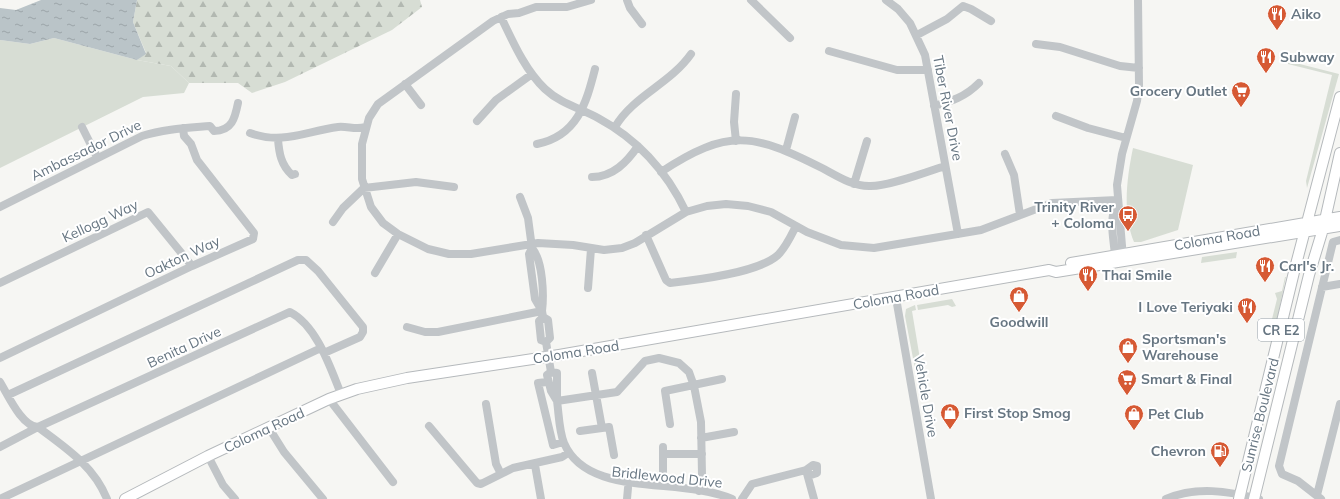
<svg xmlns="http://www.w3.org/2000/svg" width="1340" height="499" viewBox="0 0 1340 499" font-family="Mulish,sans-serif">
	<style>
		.grass { fill: #d7ddd4 }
		.forest { fill: url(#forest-firs) }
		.water { fill: url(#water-ripples) }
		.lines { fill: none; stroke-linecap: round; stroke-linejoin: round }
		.major-casing { stroke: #b5b9bc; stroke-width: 12 }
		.minor { stroke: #c1c5c8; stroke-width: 8 }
		.major { stroke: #fff; stroke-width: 10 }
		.labels { text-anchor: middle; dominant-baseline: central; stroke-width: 4; stroke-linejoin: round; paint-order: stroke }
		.shield { fill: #fff; stroke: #959fa8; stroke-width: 1 }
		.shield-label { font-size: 13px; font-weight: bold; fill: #677682 }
		.poi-label { font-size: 14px; font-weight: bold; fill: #677682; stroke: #fff; text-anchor: start }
		.street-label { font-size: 14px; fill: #677682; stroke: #fff }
	</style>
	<defs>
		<pattern id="forest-firs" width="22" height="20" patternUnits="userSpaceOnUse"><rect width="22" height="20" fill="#d7ddd4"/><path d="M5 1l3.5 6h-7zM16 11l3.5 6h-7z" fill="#b2b8b1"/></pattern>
		<pattern id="water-ripples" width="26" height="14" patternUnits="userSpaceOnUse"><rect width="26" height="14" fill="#bac4c8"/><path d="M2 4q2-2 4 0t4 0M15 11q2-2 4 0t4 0" fill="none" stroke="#9ba4a8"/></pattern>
	</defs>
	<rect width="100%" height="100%" fill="#f6f6f3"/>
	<path class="grass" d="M54 38 137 60 171 66 189 83 184 93 143 97 0 168V40L30 44Z
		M1288 61 1339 74 1307 188 1306 181 1332 75 1288 64Z
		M1133 148 1193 165 1178 230 1141 242H1134C1122 213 1127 177 1133 148Z
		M1237 252 1236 258 1201 263 1202 257Z
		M1285 277H1286L1276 324 1271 323 1277 299 1275 293 1282 291Z
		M952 299 956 306 952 307 948 305 918 310 917 305Z
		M915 305 916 310 912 311 922 371H926V373L919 374 915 369 905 316 906 309Z"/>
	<path class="forest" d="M137 0H420L422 7 392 30 285 82 252 93 238 83H189L171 66 137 60 146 53 133 22Z"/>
	<path class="water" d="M41 0H137L133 22 146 54 137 60 54 38 30 44 0 40V8L16 10Z"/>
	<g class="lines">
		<defs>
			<path id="major" d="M1071 263 1340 217
				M125 499 208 456 329 399 357 389 407 378 559 355 1049 270 1056 272 1340 226
				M1239 499 1294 272 1340 97
				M1254 499 1309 275 1323 229 1340 153"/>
		</defs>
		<use href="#major" class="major-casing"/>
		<path class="minor" d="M591 0 567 7H536L519 13 508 14 493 21 378 104 369 118 362 144V179L371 207 383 223 398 234 428 249 449 254H471L538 243 573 245 604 250 622 248 635 243 686 212 707 206 726 204 748 206 771 212 807 232 841 245 874 248 981 230 1052 203 1117 200
			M627 0 630 8 642 24
			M751 0 790 38
			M886 0 898 9 910 23 925 55 958 234
			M501 17C513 42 525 70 545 89 561 104 580 108 598 118 637 139 667 172 686 212
			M917 35 947 19 963 6 971 9 991 21
			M1036 44 1060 47 1120 66 1139 68
			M829 51 897 70H928
			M405 84 421 105
			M934 106C952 101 965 97 979 83
			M1056 116 1088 128 1126 138
			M477 121 496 100 532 74
			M82 127 97 157
			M615 127C633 96 670 84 691 54
			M250 133C283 145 306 131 338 127 347 126 357 130 365 127
			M278 139C279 153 281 165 292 175L295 174
			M736 141 734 122 736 94
			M537 144C577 136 586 104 595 69
			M786 150 795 117
			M1005 154 1014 175 1020 215
			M661 172C728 128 753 133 822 168 837 176 852 186 869 186 887 187 927 172 945 166
			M592 177C613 177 627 162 638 146
			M854 184 867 141
			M520 197 528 218 532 248
			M1117 200C1109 221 1113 234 1115 255L1119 259
			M0 207 142 136C164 129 187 128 210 126L214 131C232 131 235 118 238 103
			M333 222 343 208 364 188 416 182 454 187
			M646 235 666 280 670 283C697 280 758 273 778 255 786 247 791 236 796 226
			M532 248C543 261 544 295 542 311L535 299 529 254Z
			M1123 258 1117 185 1122 154 1137 101 1139 85 1138 0
			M375 273 398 234
			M0 283 148 212 192 266
			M1322 287 1340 284
			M588 288 591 249
			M896 298 931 499
			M543 317 548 320 550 338 546 342
			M407 327 425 332H438L542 311 543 317 539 321 541 340 546 342 551 372
			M0 358 192 266 253 239 254 233 197 160 191 144 184 136 183 128
			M551 372 557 373V401L551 391 547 375Z
			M592 373 602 428 609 427 614 455
			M0 382C8 395 22 427 38 427 66 448 94 466 107 499
			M547 382 538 383 553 445 563 442
			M8 395 298 260H306L318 271 363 327V332L360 337 324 353
			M329 399 393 482
			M486 404 496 464 501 474
			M670 424 665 391 722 379
			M429 426 477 483 481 484 513 468 562 457 568 453
			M269 428 284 452 323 499
			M580 431 602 428
			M701 438 734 432
			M0 447 38 427 290 312C317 326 330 367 341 394
			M663 454H702
			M208 456 223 485 235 499
			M535 465 541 499
			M806 470 813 465 817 466V473L808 476
			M663 473V447
			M699 491 702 475 701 422 694 386 689 372 679 363 659 358 645 361 617 392 557 401C559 415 559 431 564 443 588 499 680 476 732 499
			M1317 495 1340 404
			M0 499 321 348
			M627 499 628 488
			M742 499 752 484 806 470 814 499
			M1166 499C1196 486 1228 491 1259 499
			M1321 499 1298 481 1282 474 1279 466 1333 242 1340 240"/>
		<use href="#major" class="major"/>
	</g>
	<defs>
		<symbol id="restaurant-pin" viewBox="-11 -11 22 30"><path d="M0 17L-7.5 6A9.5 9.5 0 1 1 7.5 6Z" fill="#d65933" stroke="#fff"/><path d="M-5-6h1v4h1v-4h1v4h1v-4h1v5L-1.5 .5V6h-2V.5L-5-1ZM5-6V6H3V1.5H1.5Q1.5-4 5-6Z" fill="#fff"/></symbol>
		<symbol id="supermarket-pin" viewBox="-11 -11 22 30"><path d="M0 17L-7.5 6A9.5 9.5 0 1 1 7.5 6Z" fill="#d65933" stroke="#fff"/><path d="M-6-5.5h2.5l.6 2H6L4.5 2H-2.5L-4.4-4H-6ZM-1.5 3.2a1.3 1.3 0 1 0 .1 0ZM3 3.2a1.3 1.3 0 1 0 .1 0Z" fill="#fff"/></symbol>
		<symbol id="bus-pin" viewBox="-11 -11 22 30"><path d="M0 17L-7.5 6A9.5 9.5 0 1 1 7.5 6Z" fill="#d65933" stroke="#fff"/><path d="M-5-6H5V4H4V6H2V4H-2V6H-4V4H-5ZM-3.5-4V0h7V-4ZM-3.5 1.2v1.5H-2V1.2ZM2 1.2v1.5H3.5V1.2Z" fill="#fff"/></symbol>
		<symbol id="shop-pin" viewBox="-11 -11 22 30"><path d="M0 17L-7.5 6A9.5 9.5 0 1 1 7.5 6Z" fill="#d65933" stroke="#fff"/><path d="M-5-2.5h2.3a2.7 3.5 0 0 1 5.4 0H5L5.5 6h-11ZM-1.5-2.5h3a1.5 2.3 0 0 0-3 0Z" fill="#fff"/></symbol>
		<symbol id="fuel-pin" viewBox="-11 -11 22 30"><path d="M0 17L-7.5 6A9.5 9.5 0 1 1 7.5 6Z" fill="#d65933" stroke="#fff"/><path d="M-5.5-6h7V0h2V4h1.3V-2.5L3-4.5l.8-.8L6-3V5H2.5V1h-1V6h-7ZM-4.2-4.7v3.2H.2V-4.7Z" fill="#fff"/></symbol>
	</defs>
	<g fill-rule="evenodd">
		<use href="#restaurant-pin" x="1266" y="3" width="22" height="30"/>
		<use href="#restaurant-pin" x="1255" y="46" width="22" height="30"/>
		<use href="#supermarket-pin" x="1230" y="80" width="22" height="30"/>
		<use href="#bus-pin" x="1117" y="204" width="22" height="30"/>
		<use href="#restaurant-pin" x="1254" y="255" width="22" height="30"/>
		<use href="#restaurant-pin" x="1077" y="264" width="22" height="30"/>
		<use href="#shop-pin" x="1008" y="285" width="22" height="30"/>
		<use href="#restaurant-pin" x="1236" y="296" width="22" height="30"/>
		<use href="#shop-pin" x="1117" y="336" width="22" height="30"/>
		<use href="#supermarket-pin" x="1116" y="368" width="22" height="30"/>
		<use href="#shop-pin" x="939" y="402" width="22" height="30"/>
		<use href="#shop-pin" x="1123" y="403" width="22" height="30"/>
		<use href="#fuel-pin" x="1209" y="440" width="22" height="30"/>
	</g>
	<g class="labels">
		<rect class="shield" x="1258" y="319" width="46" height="22" rx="3"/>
		<g class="shield-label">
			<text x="1281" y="330">CR E2</text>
		</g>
		<g class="poi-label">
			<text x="1291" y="14">Aiko</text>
			<text x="1280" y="57">Subway</text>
			<text x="1227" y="91" text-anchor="end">Grocery Outlet</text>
			<text x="1114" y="207" text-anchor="end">Trinity River<tspan x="1114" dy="16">+ Coloma</tspan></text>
			<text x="1279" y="266">Carl's Jr.</text>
			<text x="1102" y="275">Thai Smile</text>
			<text x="1233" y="307" text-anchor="end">I Love Teriyaki</text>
			<text x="1019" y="322" text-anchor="middle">Goodwill</text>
			<text x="1142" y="339">Sportsman's<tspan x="1142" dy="16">Warehouse</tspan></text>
			<text x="1141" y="379">Smart &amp; Final</text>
			<text x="964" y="413">First Stop Smog</text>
			<text x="1148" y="414">Pet Club</text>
			<text x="1206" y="451" text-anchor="end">Chevron</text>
		</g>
		<g class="street-label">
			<text transform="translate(948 108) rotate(79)">Tiber River Drive</text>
			<text transform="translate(86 150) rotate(-26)">Ambassador Drive</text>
			<text transform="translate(100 221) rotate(-25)">Kellogg Way</text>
			<text transform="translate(1217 238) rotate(-10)">Coloma Road</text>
			<text transform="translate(182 257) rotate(-25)">Oakton Way</text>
			<text transform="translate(896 297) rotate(-10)">Coloma Road</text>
			<text transform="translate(184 347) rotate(-25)">Benita Drive</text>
			<text transform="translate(576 352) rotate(-9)">Coloma Road</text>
			<text transform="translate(926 396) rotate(80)">Vehicle Drive</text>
			<text transform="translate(1260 415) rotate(-76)">Sunrise Boulevard</text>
			<text transform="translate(264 430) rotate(-25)">Coloma Road</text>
			<text transform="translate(667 477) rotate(6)">Bridlewood Drive</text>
		</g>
	</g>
</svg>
